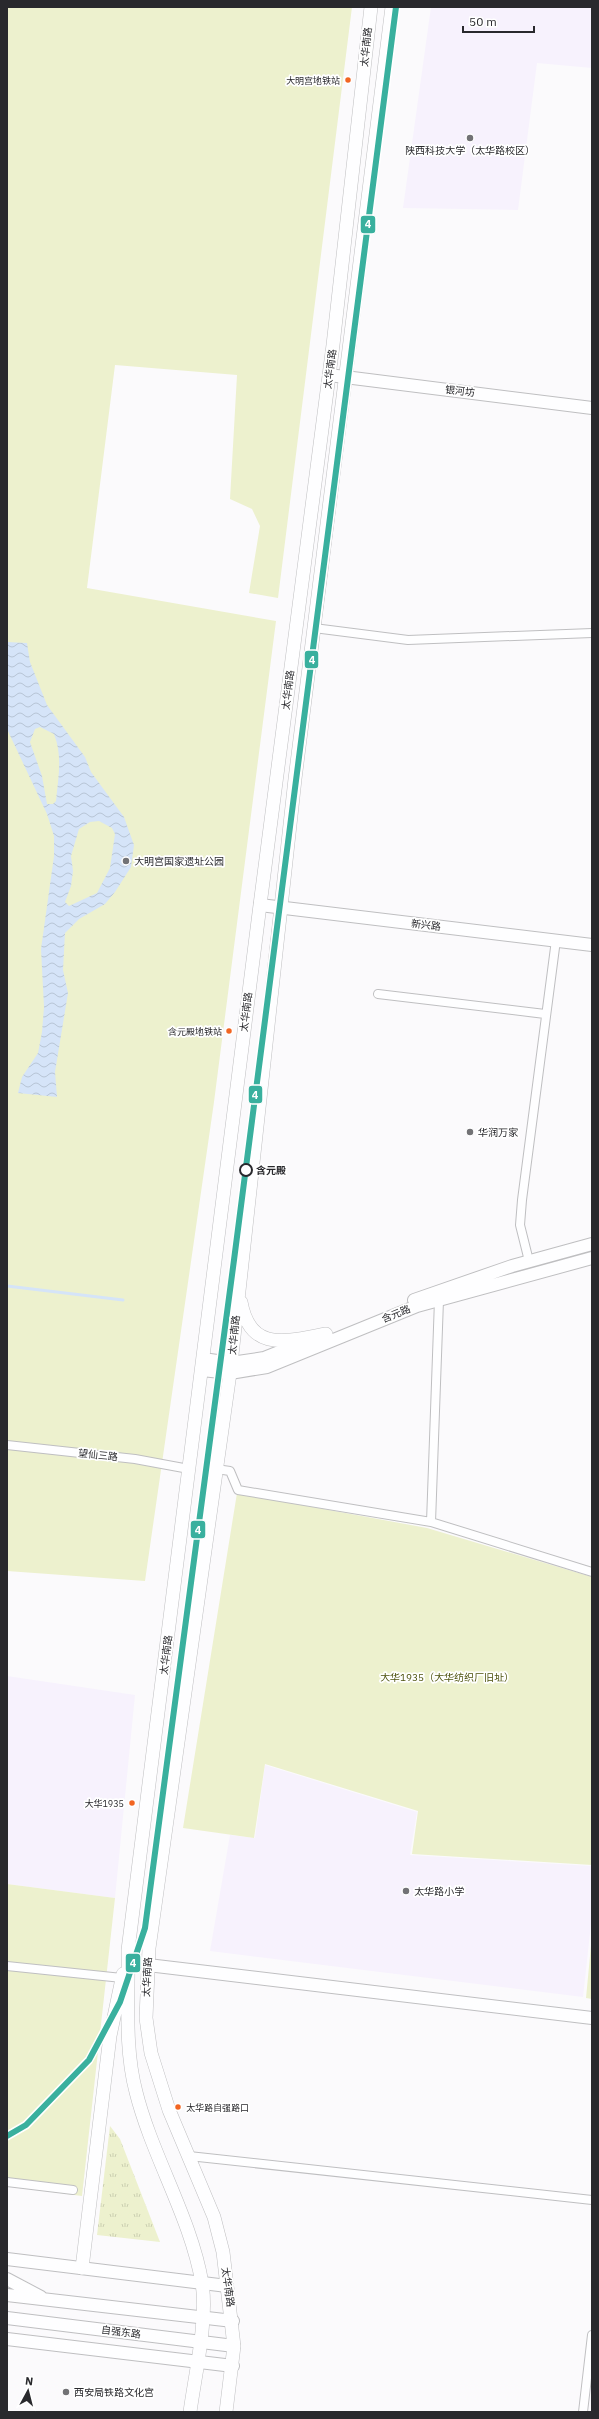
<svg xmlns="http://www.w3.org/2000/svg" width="599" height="2419" viewBox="0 0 599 2419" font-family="'IBM Plex Sans','Noto Sans SC',sans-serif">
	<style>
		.education { fill: #f7f2fd }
		.grass { fill: url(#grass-tufts) }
		.green { fill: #edf1ce }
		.water { fill: url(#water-waves); fill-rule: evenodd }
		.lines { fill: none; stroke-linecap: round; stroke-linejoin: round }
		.stream { stroke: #d5e4f8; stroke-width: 3 }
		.street-casing { stroke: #bfbfc1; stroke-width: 10 }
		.secondary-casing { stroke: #bfbfc1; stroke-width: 14 }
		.primary-casing { stroke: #bfbfc1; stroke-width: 14 }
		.street { stroke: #fefeff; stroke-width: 8 }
		.secondary { stroke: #fefeff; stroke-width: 12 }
		.primary { stroke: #fefeff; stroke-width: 13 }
		.metro-1-casing { stroke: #fff; stroke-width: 9 }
		.metro-1 { stroke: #39b09e; stroke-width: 6 }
		.bus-dot { fill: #f26522; stroke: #fff; stroke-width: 1.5 }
		.poi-dot { fill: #727275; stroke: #fff; stroke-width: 1.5 }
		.stop-dot { fill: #fff; stroke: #29292d; stroke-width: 2 }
		.labels { text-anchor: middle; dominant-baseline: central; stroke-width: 3.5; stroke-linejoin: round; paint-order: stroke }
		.bus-label { font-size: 9px; fill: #29292d; stroke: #fff; text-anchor: end }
		.street-label { font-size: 10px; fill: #29292d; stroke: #fff }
		.poi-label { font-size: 10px; fill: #29292d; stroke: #fff; text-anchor: start }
		.stop-label { font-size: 10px; font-weight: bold; fill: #29292d; stroke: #fff; text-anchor: start }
		.park-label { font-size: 10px; fill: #4e530f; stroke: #fff }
		.line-badge { stroke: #fff; stroke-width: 1.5 }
		.badge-label { font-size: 11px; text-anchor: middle; font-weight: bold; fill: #fff }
	</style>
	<defs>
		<pattern id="grass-tufts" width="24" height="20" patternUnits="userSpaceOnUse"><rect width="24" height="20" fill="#edf1ce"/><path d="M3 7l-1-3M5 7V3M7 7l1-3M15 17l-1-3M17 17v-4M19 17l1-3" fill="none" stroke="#cbcfb1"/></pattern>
		<pattern id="water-waves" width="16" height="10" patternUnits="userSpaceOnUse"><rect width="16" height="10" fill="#d5e4f8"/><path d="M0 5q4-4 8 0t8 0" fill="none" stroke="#b7c4d5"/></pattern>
	</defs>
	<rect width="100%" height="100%" fill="#fbfafc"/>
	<path class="education" d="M431 7H592V68L537 63 518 210 403 208Z
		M7 1676 135 1695 115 1898 7 1884Z
		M265 1765 417 1812 410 1855 592 1866V1915L583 1997 210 1951 230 1835 255 1838Z"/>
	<path class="grass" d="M110 2126 120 2139 160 2242 97 2235Z"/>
	<path class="green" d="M7 7H352L278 598 249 593 260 526 252 509 230 499 237 375 115 365 87 588 276 621 214 1102 145 1581 7 1571Z
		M237 1493 427 1528 592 1577V1865L412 1854 418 1811 265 1764 254 1838 183 1828Z
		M7 1884 115 1898 82 2196 7 2186Z
		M592 1935V1999L586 1998Z"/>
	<path class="water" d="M7 642 27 643 30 662 47 705 85 757 91 772 124 817 134 845 131 867 115 892 105 904 79 919 65 933 63 970 68 993 55 1072 57 1097 18 1093 22 1077 38 1053 42 1032 44 1007 41 949 54 856V836L47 814 7 729ZM40 727 54 734C63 757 58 778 56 801L53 804H47L42 776 30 742 35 729ZM99 821 112 828 115 834 110 868 97 893 69 906 65 902 71 886 73 871 71 856 79 829 90 822Z"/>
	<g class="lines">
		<path class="stream" d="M7 1286 123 1300"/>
		<defs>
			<path id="street" d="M314 628 408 640 592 633
				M378 994 545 1014
				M529 1261 520 1225 522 1200 556 940
				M7 1445 135 1459 189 1469
				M216 1469 230 1471 238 1490 431 1522 592 1572
				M431 1522 439 1300
				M7 1966 122 1978
				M189 2156 592 2200
				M7 2182 73 2190
				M583 2412 592 2335"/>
			<path id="secondary" d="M329 375 592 408
				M260 905 592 945
				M414 1300 512 1266 592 1244
				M203 1359 231 1363 264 1358 309 1340
				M202 1370 230 1373 267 1367 417 1306 592 1258
				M148 1965 592 2018
				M7 2259 227 2286
				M7 2279 41 2297
				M7 2295 233 2321
				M7 2318 234 2346
				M7 2339 233 2366"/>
			<path id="primary" d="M241 1302C250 1353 287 1341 326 1334
				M82 2268 110 2036 123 1974
				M190 2412C195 2375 208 2319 202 2283 191 2218 152 2156 136 2092 124 2047 129 1997 128 1950L260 905 333 345 371 7
				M226 2412 234 2346 223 2252 214 2217 169 2110 151 2053 146 2018 149 1948 230 1373 295 779 392 7"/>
		</defs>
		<use href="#street" class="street-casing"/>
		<use href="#secondary" class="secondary-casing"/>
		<use href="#primary" class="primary-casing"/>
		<use href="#street" class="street"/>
		<use href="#secondary" class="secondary"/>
		<use href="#primary" class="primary"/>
		<defs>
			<path id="metro-1" d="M7 2136 26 2125 89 2060 120 2002 145 1928 234 1260 396 7"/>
		</defs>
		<use href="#metro-1" class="metro-1-casing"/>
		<use href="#metro-1" class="metro-1"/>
	</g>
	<g class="bus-dot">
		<circle cx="348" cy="80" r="3.5"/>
		<circle cx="229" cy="1031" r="3.5"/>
		<circle cx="132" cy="1803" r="3.5"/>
		<circle cx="178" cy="2107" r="3.5"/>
	</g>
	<g class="poi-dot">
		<circle cx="470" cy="138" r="4"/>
		<circle cx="126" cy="861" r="4"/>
		<circle cx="470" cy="1132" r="4"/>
		<circle cx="406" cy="1891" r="4"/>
		<circle cx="66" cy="2392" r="4"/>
	</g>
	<circle class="stop-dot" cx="246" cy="1170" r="6"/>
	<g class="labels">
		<g class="bus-label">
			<text x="340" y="80">大明宫地铁站</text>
			<text x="222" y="1031">含元殿地铁站</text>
			<text x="124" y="1803">大华1935</text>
			<text x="186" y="2107" text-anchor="start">太华路自强路口</text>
		</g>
		<g class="street-label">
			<text transform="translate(366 47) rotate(-84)">太华南路</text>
			<text transform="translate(330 369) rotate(-82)">太华南路</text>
			<text transform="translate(460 391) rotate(7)">银河坊</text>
			<text transform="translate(288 690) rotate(-83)">太华南路</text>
			<text transform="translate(426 925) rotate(7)">新兴路</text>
			<text transform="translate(246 1012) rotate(-83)">太华南路</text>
			<text transform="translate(396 1314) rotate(-22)">含元路</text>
			<text transform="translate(234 1335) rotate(-84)">太华南路</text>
			<text transform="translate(98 1455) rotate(6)">望仙三路</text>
			<text transform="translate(166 1655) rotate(-83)">太华南路</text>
			<text transform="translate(147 1977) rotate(-87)">太华南路</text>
			<text transform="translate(228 2287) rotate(82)">太华南路</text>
			<text transform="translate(121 2332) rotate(7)">自强东路</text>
		</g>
		<g class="poi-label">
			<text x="470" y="150" text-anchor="middle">陕西科技大学（太华路校区）</text>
			<text x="134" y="861">大明宫国家遗址公园</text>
			<text x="478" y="1132">华润万家</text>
			<text x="414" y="1891">太华路小学</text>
			<text x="74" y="2392">西安局铁路文化宫</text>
		</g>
		<g class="stop-label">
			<text x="256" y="1170">含元殿</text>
		</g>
		<g class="park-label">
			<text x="447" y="1677">大华1935（大华纺织厂旧址）</text>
		</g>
	</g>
	<g class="line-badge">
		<rect x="360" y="215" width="16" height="19" rx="4" fill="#39b09e"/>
		<rect x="304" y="650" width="15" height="19" rx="4" fill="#39b09e"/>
		<rect x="248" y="1085" width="15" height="19" rx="4" fill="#39b09e"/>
		<rect x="190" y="1520" width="16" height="19" rx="4" fill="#39b09e"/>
		<rect x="125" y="1953" width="16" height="20" rx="4" fill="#39b09e"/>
	</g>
	<g class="badge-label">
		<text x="368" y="228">4</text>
		<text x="312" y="664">4</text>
		<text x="255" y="1099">4</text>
		<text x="198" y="1534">4</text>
		<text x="133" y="1967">4</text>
	</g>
	<rect width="599" height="2419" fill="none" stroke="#29292d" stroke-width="16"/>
	<g transform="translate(28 2391) rotate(7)" stroke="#ffffff" stroke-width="3" paint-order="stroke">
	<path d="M0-3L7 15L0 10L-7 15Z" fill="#29292d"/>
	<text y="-6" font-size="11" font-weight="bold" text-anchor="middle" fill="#29292d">N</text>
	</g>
	<path d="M463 26v6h71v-6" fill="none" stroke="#29292d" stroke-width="2"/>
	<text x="469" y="26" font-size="12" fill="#29292d" stroke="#ffffff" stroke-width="3" paint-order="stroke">50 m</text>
</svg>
